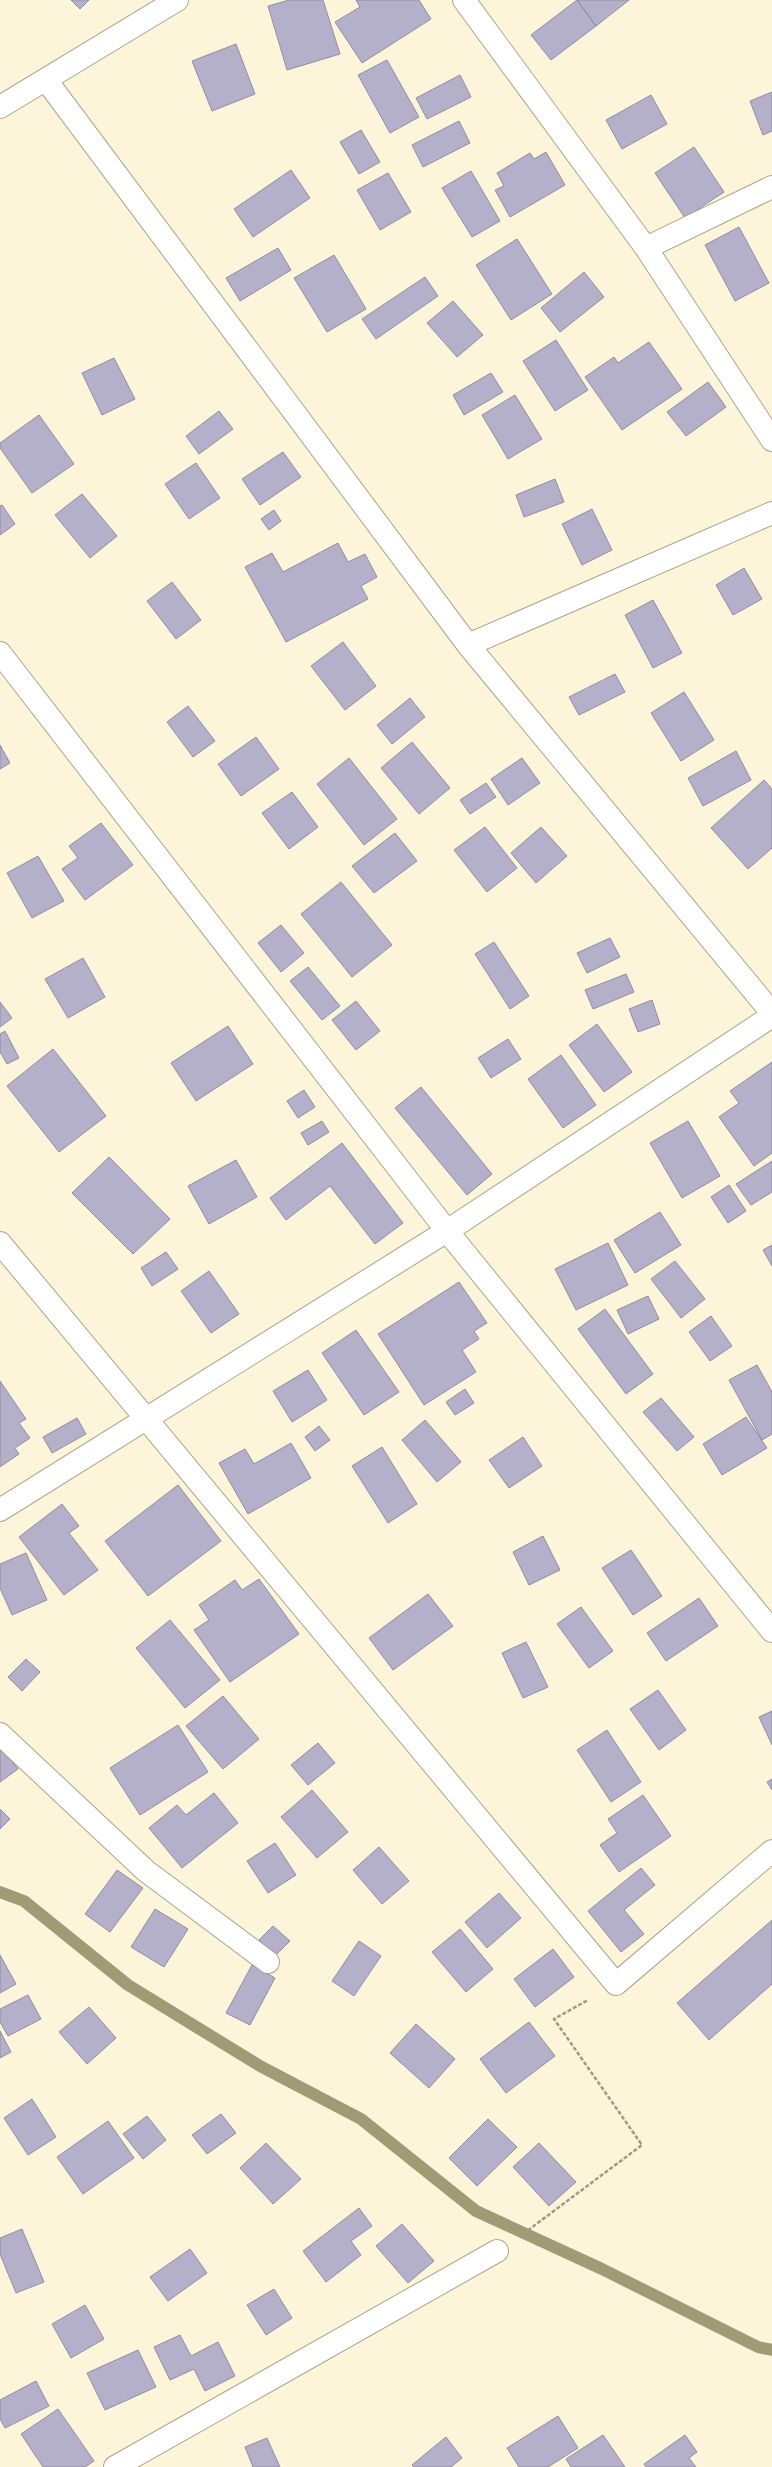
<svg xmlns="http://www.w3.org/2000/svg" width="772" height="2467" viewBox="0 0 772 2467" font-family="'Exo 2',sans-serif">
	<style>
		.lines { fill: none; stroke-linecap: round; stroke-linejoin: round }
		.stream { stroke: #a29975; stroke-width: 12 }
		.building { fill: #b5b0ca; stroke: #918ca5 }
		.street-casing { stroke: #aba58b; stroke-width: 24 }
		.secondary-casing { stroke: #aba58b; stroke-width: 24 }
		.path { stroke: #9f9a86; stroke-width: 2.5; stroke-dasharray: 4 2; stroke-linecap: butt }
		.street { stroke: #fff; stroke-width: 22 }
		.secondary { stroke: #fff; stroke-width: 22 }
	</style>
	<rect width="100%" height="100%" fill="#fcf5da"/>
	<g class="lines">
		<path class="stream" d="M0 1892 24 1901 128 1985 260 2066 361 2119 476 2211 602 2269 758 2347 772 2350"/>
	</g>
	<path class="building" d="M71 0H89L80 9Z
		M289 0H323L340 54 287 70 268 6Z
		M356 0H419L431 19 362 63 335 22 360 7Z
		M577 0 596 26 551 60 531 35Z
		M577 0H629L596 26Z
		M236 44 255 94 212 111 192 61Z
		M387 60 419 117 390 133 358 75Z
		M460 75 471 97 427 119 416 98Z
		M772 92V131L763 135 750 101Z
		M651 95 667 124 622 149 606 120Z
		M459 121 470 143 423 167 412 145Z
		M361 130 380 162 359 174 340 142Z
		M694 147 724 192 685 218 655 173Z
		M546 152 565 185 510 217 495 190 504 186 497 173 530 153 534 159Z
		M291 170 310 198 253 237 234 209Z
		M471 171 500 221 472 237 442 188Z
		M388 173 411 212 380 230 357 190Z
		M739 227 769 283 735 301 705 245Z
		M517 239 552 294 511 320 476 265Z
		M278 248 291 270 240 301 226 278Z
		M334 255 366 309 327 332 294 278Z
		M584 272 604 297 560 332 541 308Z
		M425 277 438 296 376 339 362 319Z
		M453 301 483 335 457 357 427 323Z
		M556 340 588 390 555 411 523 361Z
		M649 342 682 389 622 430 585 377 614 357 618 363Z
		M114 358 135 399 102 415 82 373Z
		M491 373 503 392 464 415 453 395Z
		M708 382 726 407 686 436 667 412Z
		M515 395 542 439 508 459 482 415Z
		M219 411 233 429 199 454 186 436Z
		M39 415 74 464 32 493 0 448V443Z
		M283 452 301 477 260 505 242 479Z
		M196 463 220 498 189 519 165 484Z
		M555 479 564 502 524 517 516 495Z
		M82 494 117 536 90 558 55 515Z
		M2 505 15 524 0 535V506Z
		M592 509 612 550 582 565 562 524Z
		M274 510 281 521 269 530 261 519Z
		M338 543 348 562 365 554 377 577 361 586 368 599 286 642 245 567 272 553 283 572Z
		M744 568 762 599 733 615 716 585Z
		M172 582 201 620 176 639 147 601Z
		M653 600 682 653 653 668 625 615Z
		M343 642 376 686 345 710 311 666Z
		M615 674 625 692 579 715 569 697Z
		M684 692 714 740 681 761 651 713Z
		M410 698 425 717 392 744 377 725Z
		M188 706 215 741 193 757 167 722Z
		M256 737 279 769 241 796 218 764Z
		M412 742 450 788 419 814 381 768Z
		M0 745 10 763 0 769Z
		M736 751 751 780 703 806 688 778Z
		M349 758 397 819 364 845 317 784Z
		M522 758 540 783 508 805 491 779Z
		M764 780 772 789V848L748 869 711 828Z
		M486 783 496 797 470 814 460 800Z
		M292 792 318 827 289 849 262 813Z
		M101 823 133 865 85 900 62 869 78 858 69 846Z
		M485 827 517 868 487 892 454 850Z
		M541 827 567 856 536 883 511 853Z
		M395 833 417 861 374 893 352 866Z
		M38 856 64 901 32 918 7 873Z
		M341 882 392 945 352 977 301 914Z
		M281 925 304 953 281 972 258 943Z
		M610 938 620 957 587 973 577 953Z
		M494 942 529 996 510 1009 475 954Z
		M83 958 105 997 68 1018 45 979Z
		M308 967 340 1006 322 1020 290 981Z
		M626 974 634 992 593 1009 585 990Z
		M652 1000 660 1024 638 1032 629 1009Z
		M356 1001 380 1031 356 1050 332 1020Z
		M0 1002 12 1018 0 1027Z
		M597 1024 632 1072 604 1092 569 1045Z
		M228 1026 253 1064 196 1101 171 1063Z
		M5 1031 19 1058 7 1064 0 1052V1034Z
		M508 1039 521 1059 491 1078 478 1058Z
		M53 1049 106 1116 59 1152 7 1086Z
		M561 1055 596 1105 563 1128 528 1079Z
		M772 1062V1153L754 1166 719 1117 739 1103 730 1091Z
		M421 1087 492 1174 467 1195 395 1108Z
		M304 1090 315 1107 298 1118 287 1101Z
		M322 1121 329 1132 308 1145 301 1133Z
		M688 1121 720 1176 682 1198 650 1143Z
		M342 1143 403 1223 375 1244 330 1186 286 1220 270 1198Z
		M109 1157 170 1219 133 1254 72 1193Z
		M236 1160 257 1197 209 1224 188 1186Z
		M772 1161V1192L751 1205 736 1184Z
		M729 1185 746 1211 728 1223 711 1197Z
		M660 1212 681 1245 635 1273 614 1240Z
		M608 1243 628 1285 576 1310 555 1269Z
		M772 1245V1266L763 1250Z
		M166 1252 178 1269 152 1286 141 1268Z
		M675 1261 705 1299 681 1318 651 1279Z
		M209 1271 239 1314 211 1333 181 1291Z
		M459 1282 487 1323 474 1331 479 1339 462 1350 476 1372 424 1405 378 1334Z
		M648 1296 659 1319 628 1334 617 1310Z
		M605 1309 653 1374 626 1394 578 1329Z
		M711 1316 732 1346 710 1361 689 1332Z
		M356 1330 399 1392 364 1415 322 1353Z
		M757 1365 772 1392V1434L762 1440 729 1380Z
		M308 1370 327 1400 292 1422 273 1391Z
		M0 1381 26 1419 19 1423 30 1438 15 1448 19 1454 0 1467Z
		M465 1389 474 1403 455 1415 446 1402Z
		M661 1398 694 1437 677 1451 643 1412Z
		M746 1417 767 1448 722 1475 703 1444Z
		M77 1418 86 1434 52 1453 43 1437Z
		M425 1420 461 1462 437 1482 402 1440Z
		M319 1426 330 1440 315 1451 305 1437Z
		M523 1437 542 1466 509 1488 489 1460Z
		M291 1443 311 1478 248 1514 219 1463 245 1449 254 1464Z
		M382 1447 417 1504 388 1523 352 1466Z
		M178 1485 221 1541 148 1596 105 1541Z
		M62 1504 79 1526 69 1533 98 1570 64 1595 19 1537Z
		M543 1536 560 1570 529 1585 513 1552Z
		M631 1550 662 1596 633 1615 602 1568Z
		M26 1553 47 1600 12 1615 0 1588V1564Z
		M259 1579 299 1634 230 1682 194 1630 209 1620 199 1605 235 1580 242 1590Z
		M428 1594 453 1626 393 1670 369 1638Z
		M699 1598 718 1626 666 1661 647 1633Z
		M581 1607 613 1651 589 1668 557 1624Z
		M170 1620 220 1680 185 1708 136 1648Z
		M526 1642 548 1687 523 1698 502 1653Z
		M26 1659 40 1672 22 1691 8 1677Z
		M658 1690 686 1730 659 1750 630 1709Z
		M223 1696 259 1739 223 1769 186 1726Z
		M772 1711V1745L759 1717Z
		M178 1725 208 1772 140 1815 110 1768Z
		M607 1730 641 1782 611 1802 577 1750Z
		M318 1743 335 1763 308 1785 291 1765Z
		M0 1746 18 1769 0 1782Z
		M772 1779V1790L767 1782Z
		M312 1790 348 1832 317 1858 281 1817Z
		M214 1793 238 1823 182 1868 149 1828 177 1805 186 1815Z
		M643 1795 671 1836 619 1872 600 1845 617 1833 608 1819Z
		M0 1809 10 1819 0 1829Z
		M275 1843 296 1875 268 1893 247 1861Z
		M379 1847 409 1881 382 1904 353 1870Z
		M641 1868 655 1885 624 1910 644 1934 621 1952 588 1911Z
		M117 1870 143 1888 110 1932 85 1914Z
		M499 1893 521 1918 487 1948 465 1922Z
		M155 1909 188 1929 164 1967 131 1947Z
		M772 1920V1984L709 2040 677 2003Z
		M273 1926 290 1941 275 1956 259 1940Z
		M460 1929 493 1969 466 1992 432 1952Z
		M359 1941 381 1956 354 1996 332 1981Z
		M553 1949 574 1977 535 2007 514 1979Z
		M0 1955 16 1984 0 1993Z
		M252 1965 275 1978 250 2025 226 2013Z
		M28 1995 41 2019 8 2036 0 2022V2009Z
		M89 2007 116 2038 87 2064 59 2032Z
		M529 2022 555 2056 506 2093 480 2059Z
		M416 2024 455 2059 429 2088 390 2053Z
		M0 2031 11 2052 0 2058Z
		M32 2099 56 2137 28 2155 4 2118Z
		M221 2114 236 2133 207 2154 192 2135Z
		M147 2116 166 2140 143 2159 123 2134Z
		M488 2119 517 2147 477 2186 449 2158Z
		M108 2121 134 2158 83 2194 57 2157Z
		M266 2143 301 2179 273 2204 240 2168Z
		M539 2143 576 2182 549 2206 513 2167Z
		M359 2208 372 2226 351 2241 361 2255 326 2282 303 2251Z
		M402 2224 434 2261 408 2283 376 2246Z
		M22 2229 44 2282 16 2293 0 2254V2238Z
		M190 2249 207 2273 168 2301 150 2277Z
		M274 2289 292 2318 266 2335 247 2305Z
		M85 2305 104 2339 71 2358 52 2324Z
		M180 2335 191 2356 218 2342 235 2376 205 2391 194 2369 170 2380 154 2347Z
		M138 2350 156 2387 105 2410 87 2373Z
		M36 2381 49 2406 5 2428 0 2419V2400Z
		M58 2409 94 2461 85 2467H43L21 2434Z
		M558 2416 578 2448 548 2467H519L507 2448Z
		M603 2435 625 2467H571L566 2459Z
		M685 2435 697 2452 689 2458 696 2467H646L644 2464Z
		M446 2437 462 2458 451 2467H414L412 2465Z
		M267 2438 280 2467H253L245 2447Z"/>
	<g class="lines">
		<defs>
			<path id="street" d="M464 0 646 248 772 440
				M46 80 468 645 772 1013
				M0 107 177 0
				M646 248 772 187
				M468 645 772 513
				M0 1243 616 1984 772 1851
				M0 1510 447 1231 772 1016
				M0 1734 146 1871 268 1962
				M115 2467 497 2251"/>
			<path id="secondary" d="M0 653 447 1231 772 1631"/>
		</defs>
		<use href="#street" class="street-casing"/>
		<use href="#secondary" class="secondary-casing"/>
		<path class="path" d="M523 2234 642 2145 554 2019 588 2000"/>
		<use href="#street" class="street"/>
		<use href="#secondary" class="secondary"/>
	</g>
</svg>
